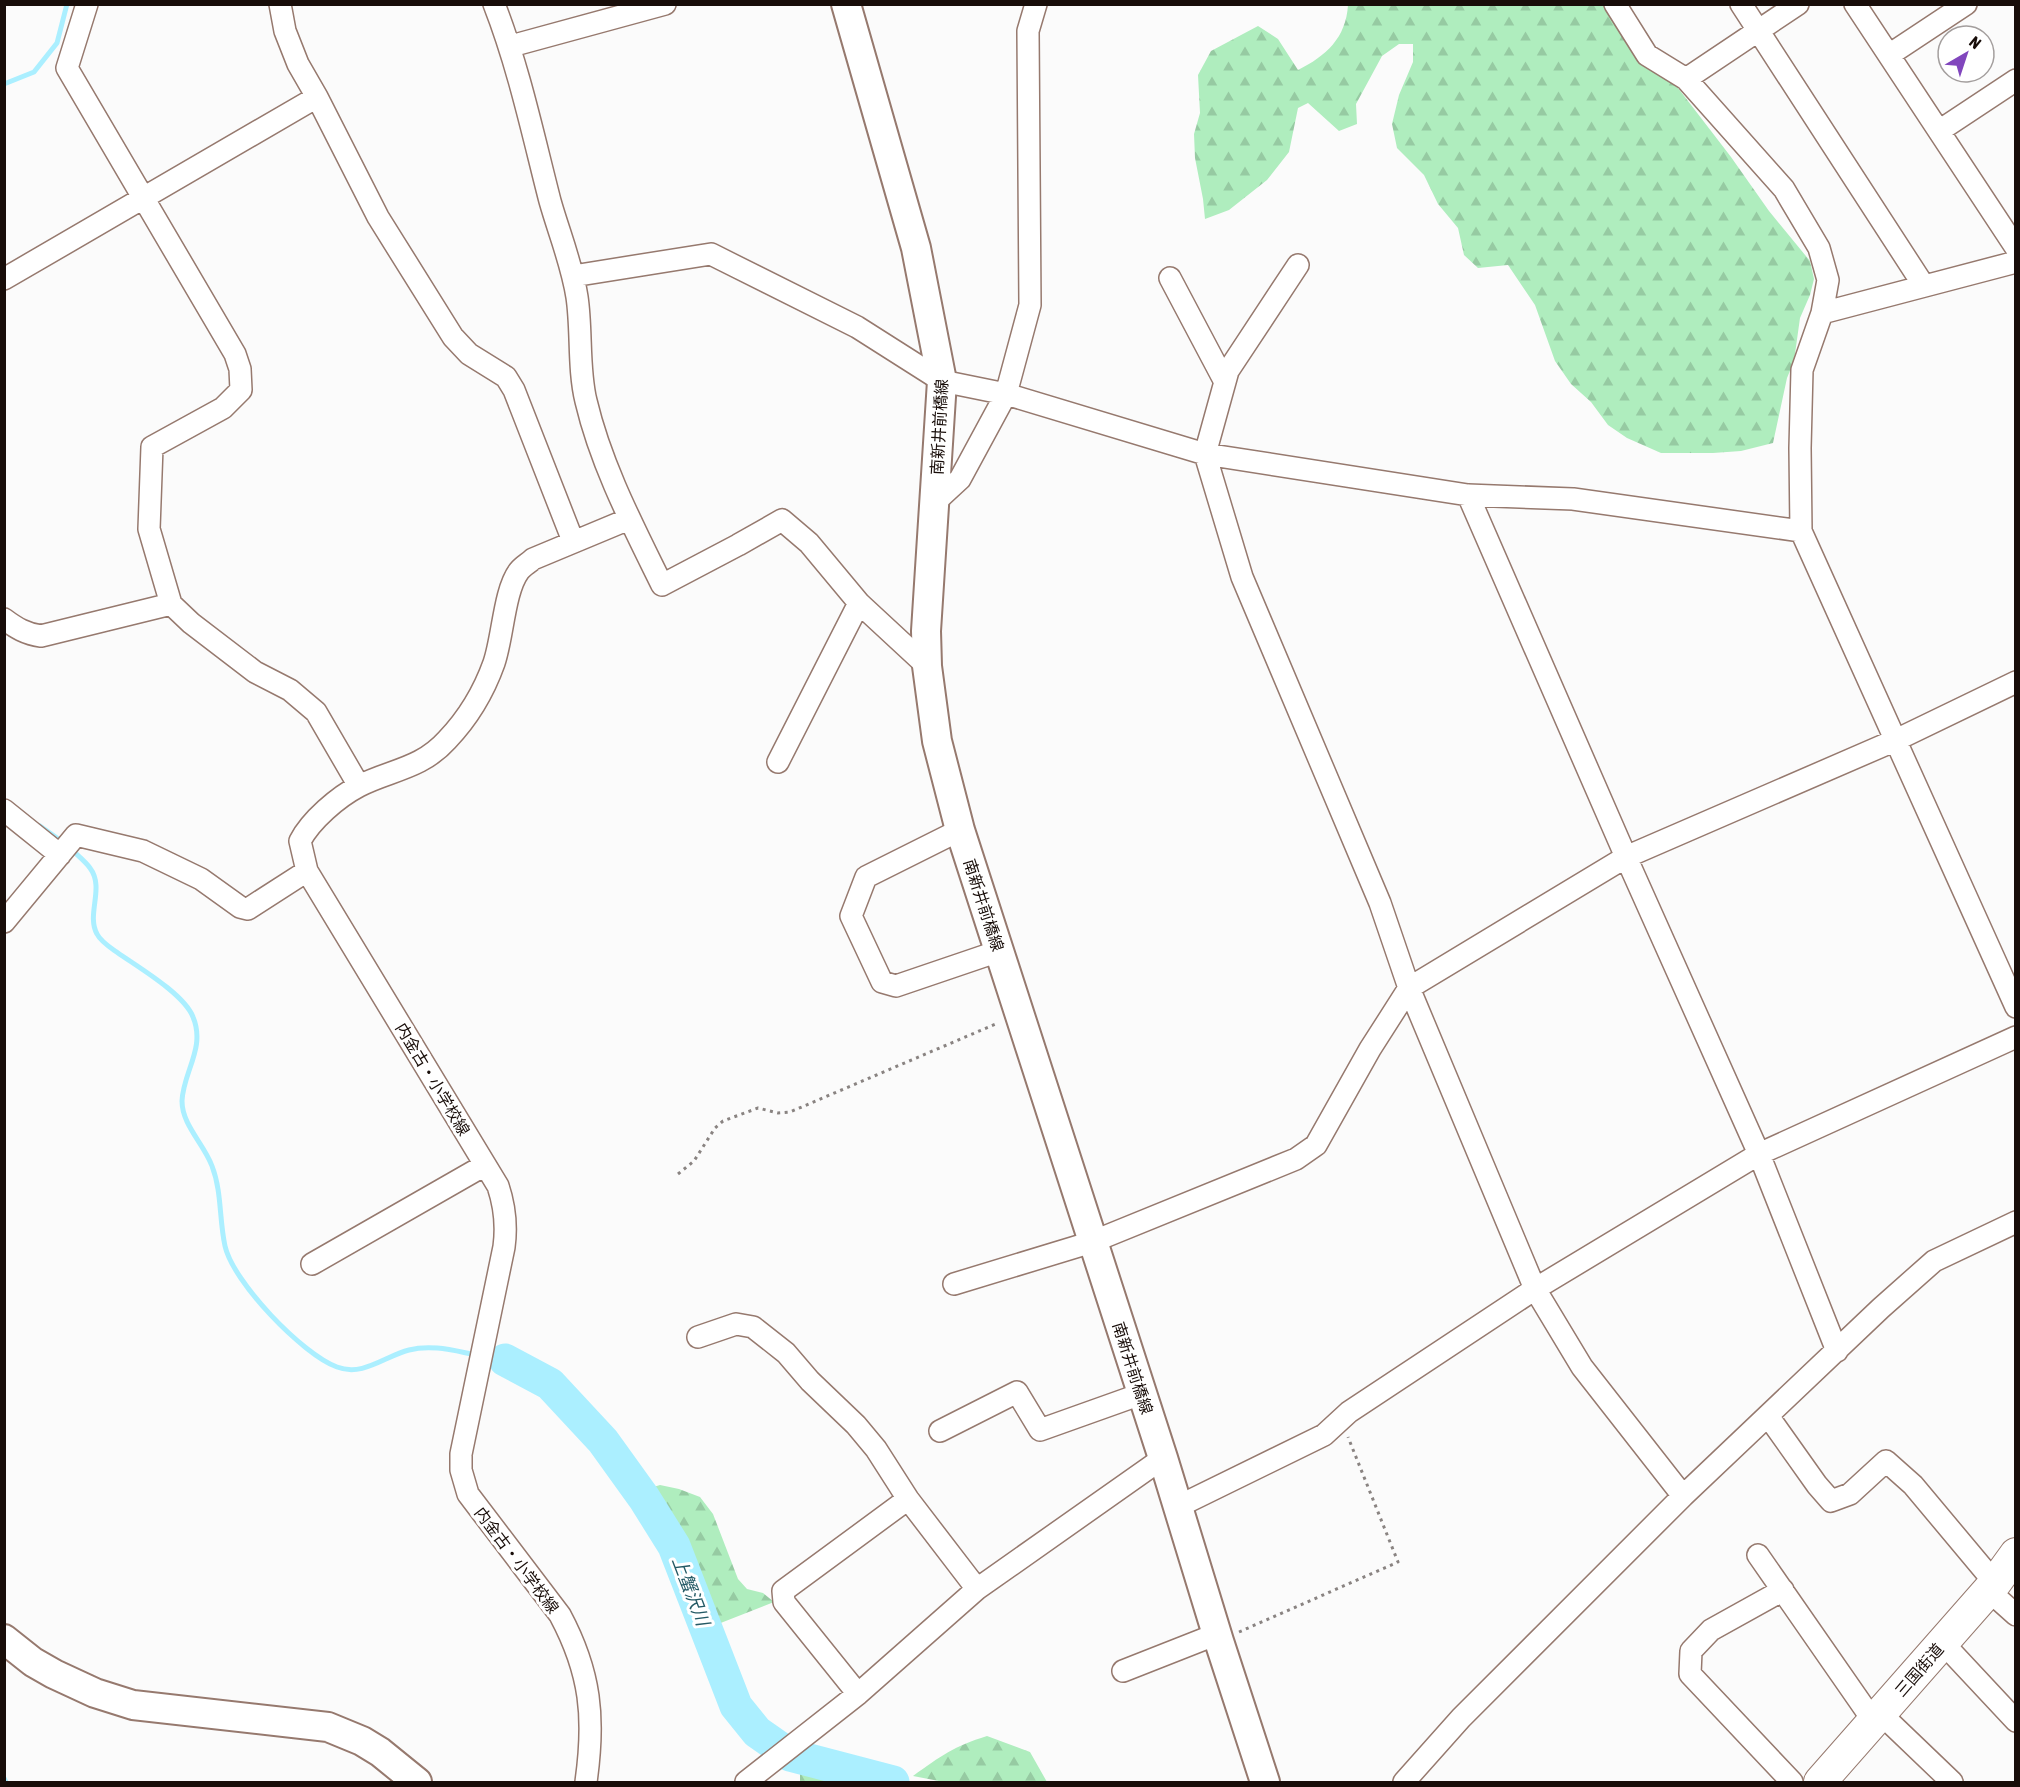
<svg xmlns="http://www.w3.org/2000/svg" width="2020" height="1787" viewBox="0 0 2020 1787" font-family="'Asap Condensed','Noto Sans JP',sans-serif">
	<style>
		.forest { fill: url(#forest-firs) }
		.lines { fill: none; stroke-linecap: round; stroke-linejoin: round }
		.stream { stroke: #abefff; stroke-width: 5 }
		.river { stroke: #abefff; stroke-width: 33 }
		.street-casing { stroke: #96796e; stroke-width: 24 }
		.secondary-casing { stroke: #96796e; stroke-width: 32 }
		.primary-casing { stroke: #96796e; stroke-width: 34 }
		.path { stroke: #898381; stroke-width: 3; stroke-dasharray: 3 4.5; stroke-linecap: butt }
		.street { stroke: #fff; stroke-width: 21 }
		.secondary { stroke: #fff; stroke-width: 28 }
		.primary { stroke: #fff; stroke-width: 32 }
		.labels { text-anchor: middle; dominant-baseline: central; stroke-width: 6; stroke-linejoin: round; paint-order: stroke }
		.street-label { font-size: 16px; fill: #180d09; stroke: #fff }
		.water-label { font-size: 18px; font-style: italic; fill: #245a65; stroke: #fff }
	</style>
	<defs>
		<pattern id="forest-firs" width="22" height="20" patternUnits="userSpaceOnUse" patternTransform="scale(1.5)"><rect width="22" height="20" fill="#afedbe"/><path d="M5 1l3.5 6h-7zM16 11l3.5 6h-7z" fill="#96caa2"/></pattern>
	</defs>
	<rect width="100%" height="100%" fill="#fbfbfb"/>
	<path class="forest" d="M1348 5H1604L1628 43 1658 62 1731 157 1769 211 1810 261 1814 279 1810 295 1800 318 1794 361 1787 378 1773 443 1741 451 1713 453H1661L1627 438 1608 425 1591 402 1571 384 1555 361 1535 305 1508 265 1478 268 1464 255 1458 228 1438 204 1424 175 1397 148 1392 124 1399 95 1413 62V44H1399L1382 56 1356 104 1357 124 1339 131 1308 103 1298 108 1289 152 1267 180 1229 210 1205 219 1203 199 1195 158 1194 134 1200 113 1198 75 1211 51 1258 26 1278 39 1298 70C1326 56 1346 38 1348 5Z
		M660 1485 679 1489 700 1497 713 1514 738 1579 747 1589 763 1593 774 1602 713 1626C702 1576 678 1531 650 1488Z
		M987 1736 1030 1752 1047 1782H944L913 1776C941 1756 954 1746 987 1736Z
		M800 1772 853 1782H800Z"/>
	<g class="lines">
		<path class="stream" d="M4 84 34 72 57 43 67 4
			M40 826 64 843
			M71 849C77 855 85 861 90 868 105 888 86 914 97 934 101 942 111 948 118 953 138 967 184 994 193 1017 206 1048 183 1072 182 1101 182 1125 204 1144 212 1166 222 1192 219 1219 225 1246 233 1282 302 1354 337 1367 363 1377 385 1356 409 1350 432 1344 455 1351 477 1355
			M486 1356 505 1360
			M4 1778 6 1782"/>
		<path class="river" d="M505 1360 550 1384 603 1441 644 1498 674 1546 736 1706 757 1732 790 1755 893 1782"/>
		<defs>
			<path id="street" d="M87 4 67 68 235 354 240 369 241 390 223 408 152 447 149 529 171 604
				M280 4 285 31 298 64 317 97 378 217 453 337 469 354 506 377 514 390 573 541
				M494 4C519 68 533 135 550 201 559 233 572 264 577 297 582 330 578 369 586 401 601 465 633 526 662 585L738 545 782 520 809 543 859 603 927 666
				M1615 4 1647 55 1686 79 1784 189 1819 248 1828 280 1822 313 1802 370 1800 448 1801 531 2016 1007
				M1741 4 1924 286
				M1855 4 2016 248
				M511 46 665 4
				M1889 55 1966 4
				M1686 79 1798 4
				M1939 131 2016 80
				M1298 265 1228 371 1205 454 1242 577 1380 903 1409 988 1535 1289 1582 1367 1683 1496
				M573 276 711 254 857 327 942 381 1006 394 1205 454 1468 495 1573 499 1801 531
				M1170 278 1225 382
				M4 279 317 97
				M1822 313 2016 262
				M1468 495 1626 857 1759 1154 1837 1351
				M934 503 960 479 1006 394 1030 305 1028 31 1036 4
				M4 619C16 628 26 634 41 636L171 604 191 623 255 672 290 690 316 712 359 786
				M778 762 859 603
				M4 810 60 855
				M960 830 866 877 851 916 882 982 896 986 999 951
				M4 922 76 835 143 851 201 879 240 907 248 909 307 871
				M312 1264 485 1165
				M954 1284 1092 1242 1296 1159 1316 1145 1370 1049 1409 988 1626 857 1896 740 2016 682
				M698 1337 736 1324 753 1327 786 1353 810 1381 856 1425 876 1449 908 1499 977 1589
				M1768 1416 1817 1485 1831 1501 1850 1494 1886 1461 1913 1485 1995 1583
				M940 1431 1017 1392 1040 1430 1141 1394
				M1177 1507 1324 1435 1349 1412 1535 1289 1759 1154 2016 1037
				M1758 1555 1874 1722
				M1783 1590 1711 1630 1691 1651 1690 1674 1792 1782
				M1988 1590 2016 1615
				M1943 1643 2016 1721
				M1123 1671 1217 1634
				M858 1694 784 1602 783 1591 908 1499
				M1881 1714 1952 1782
				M586 1782C595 1718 591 1673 560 1615L468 1494 461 1470V1454L504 1247C507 1225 505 1207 498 1186L307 871 300 841C311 820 338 797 359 786 390 770 421 769 447 740 468 718 484 691 494 663 503 637 504 591 519 571 523 566 529 563 533 559L629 519
				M746 1782 858 1694 977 1589 1163 1458
				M1404 1782 1461 1718 1683 1496 1881 1308 1934 1261 2016 1222"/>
			<path id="secondary" d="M846 4 916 248 942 381 926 631 927 666 937 741 960 830 1163 1458 1219 1641 1265 1782
				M4 1639 33 1662 54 1674 95 1693 133 1705 328 1727 362 1741 380 1752 417 1782"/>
			<path id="primary" d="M1820 1782 1995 1583 2016 1554"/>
		</defs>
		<use href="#street" class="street-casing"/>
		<use href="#secondary" class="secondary-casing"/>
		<use href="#primary" class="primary-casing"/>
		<path class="path" d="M678 1174 694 1161 715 1128 723 1121 758 1108 778 1113 790 1112 998 1023
			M1239 1632 1398 1562 1348 1437"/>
		<use href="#street" class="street"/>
		<use href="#secondary" class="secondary"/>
		<use href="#primary" class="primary"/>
	</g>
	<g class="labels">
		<g class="street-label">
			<text transform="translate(939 427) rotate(-87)">南新井前橋線</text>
			<text transform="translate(984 905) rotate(72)">南新井前橋線</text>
			<text transform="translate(433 1079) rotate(59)">内金古・小学校線</text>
			<text transform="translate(1133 1368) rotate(72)">南新井前橋線</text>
			<text transform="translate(517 1560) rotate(53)">内金古・小学校線</text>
			<text transform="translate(1919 1670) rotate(-49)">三国街道</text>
		</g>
		<g class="water-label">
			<text transform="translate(691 1591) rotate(69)">上蟹沢川</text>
		</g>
	</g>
	<rect width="2020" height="1787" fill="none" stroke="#180d09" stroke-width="12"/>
	<g transform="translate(1966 54) rotate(39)"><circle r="28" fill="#ffffff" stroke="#a39e9d" stroke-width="1.5"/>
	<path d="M0-4.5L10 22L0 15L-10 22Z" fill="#8146bd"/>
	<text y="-9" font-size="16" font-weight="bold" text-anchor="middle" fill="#180d09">N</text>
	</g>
</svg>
